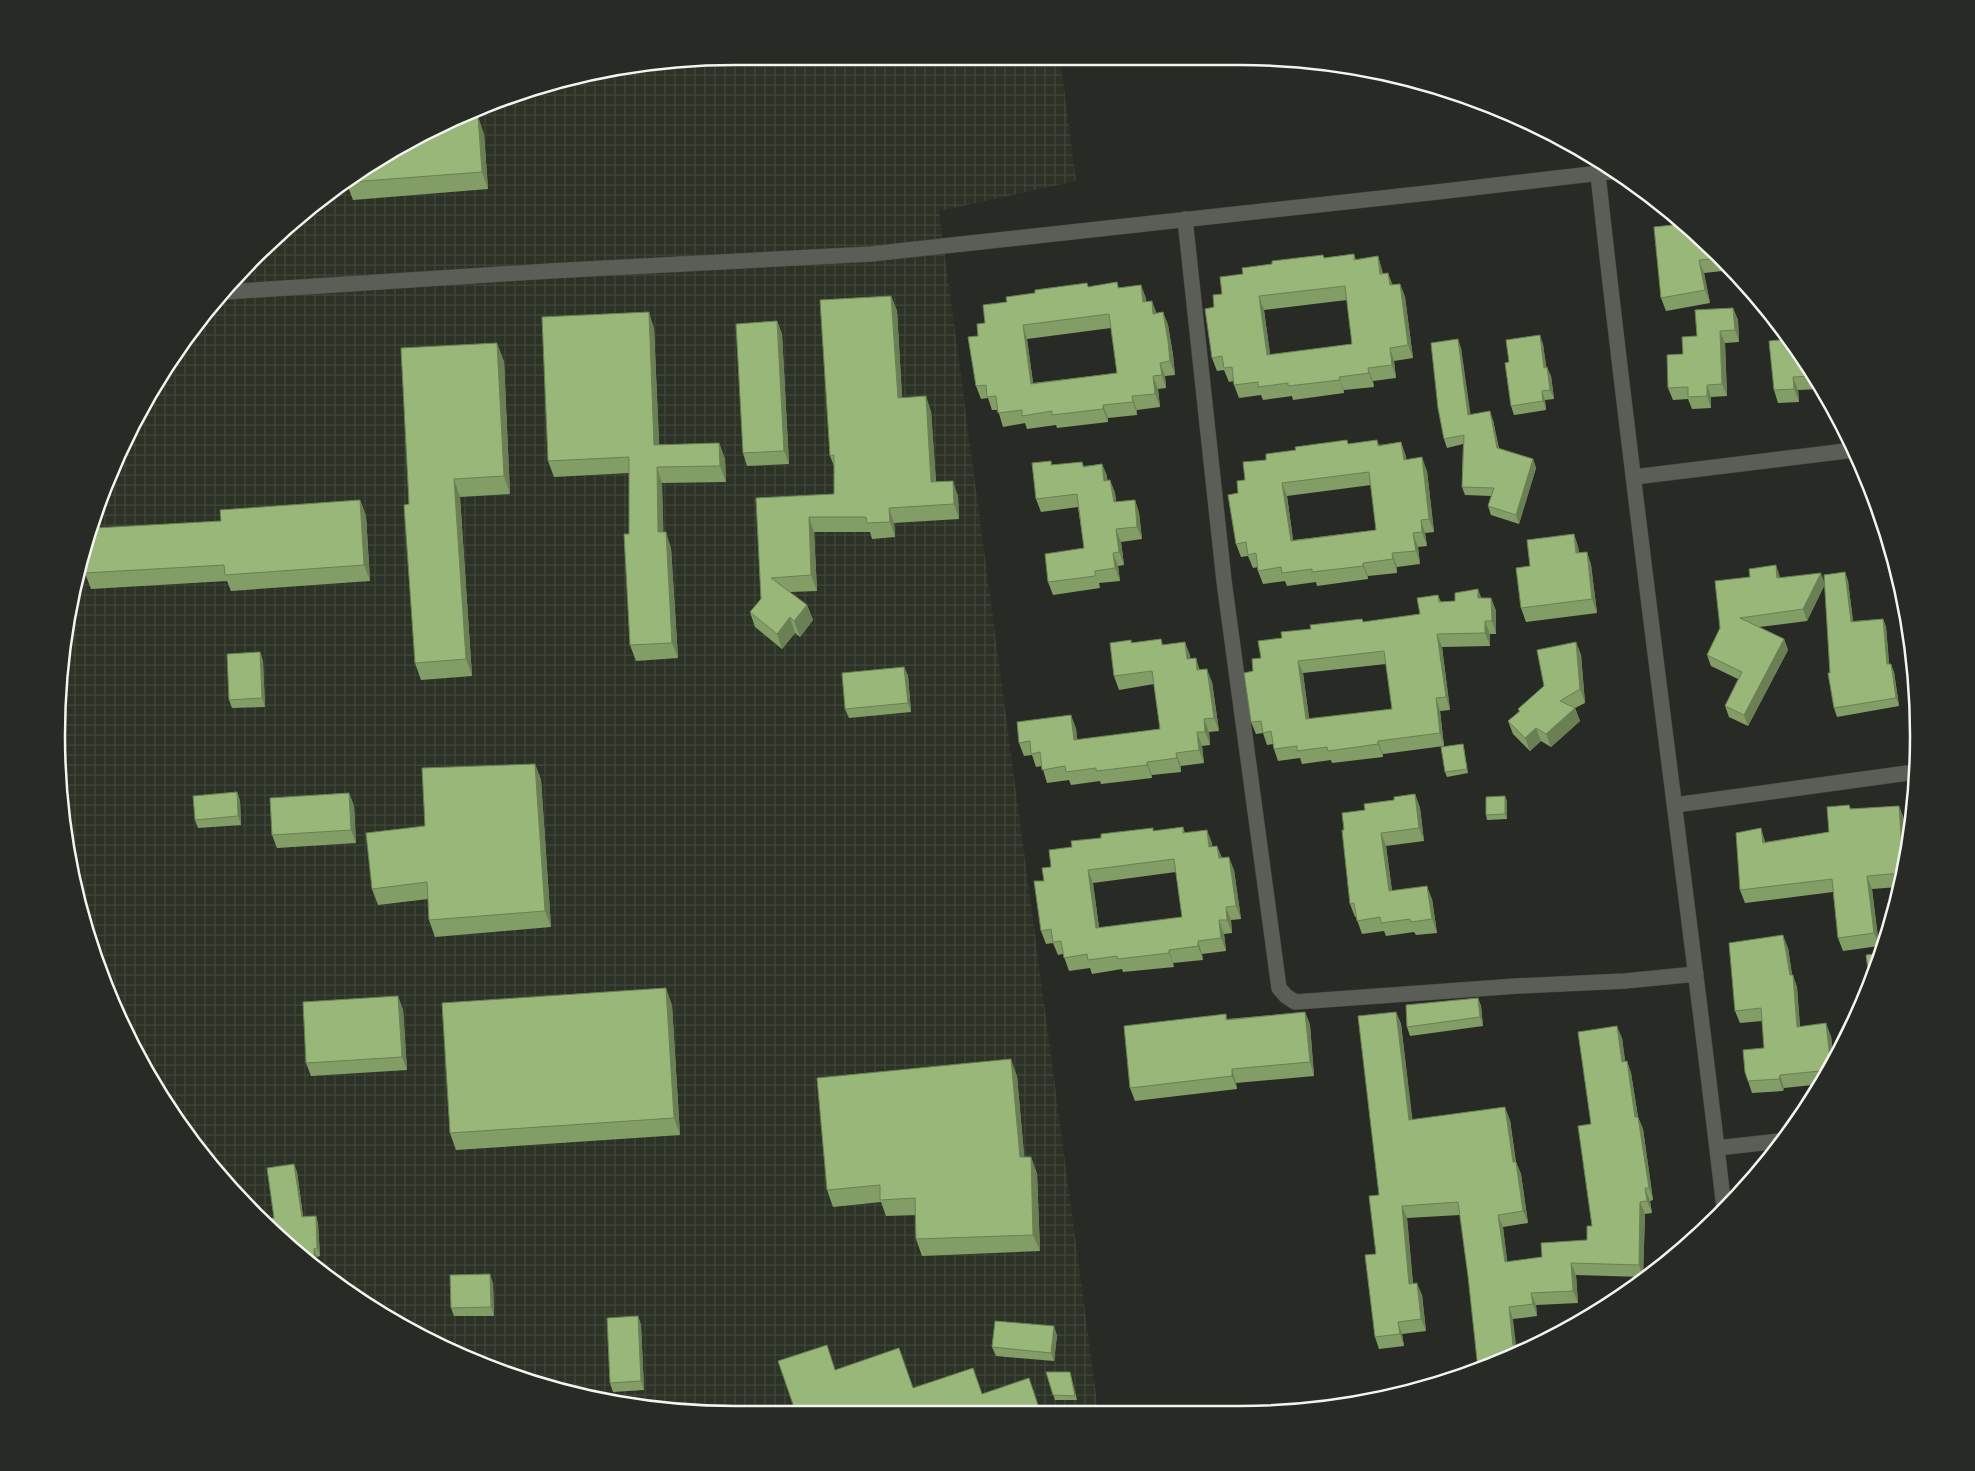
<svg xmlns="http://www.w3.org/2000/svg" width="1975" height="1471" viewBox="0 0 1975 1471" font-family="'DejaVu Sans',sans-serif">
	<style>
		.industrial { fill: url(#industrial-grid) }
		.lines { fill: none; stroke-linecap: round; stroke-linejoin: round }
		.street-casing { stroke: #474a44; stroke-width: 16 }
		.street { stroke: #5a5e57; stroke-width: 15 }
		.wall { fill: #839d67; fill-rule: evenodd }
		.shaded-wall { fill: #6a8054 }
		.building { fill: #98b778; stroke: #6a8054; fill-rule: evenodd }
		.rim { fill: none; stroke: #f2f4f0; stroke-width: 2.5 }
	</style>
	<defs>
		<pattern id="industrial-grid" width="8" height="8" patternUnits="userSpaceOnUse" patternTransform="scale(1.25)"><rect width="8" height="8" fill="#2c3226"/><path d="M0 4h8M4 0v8" fill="none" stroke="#41463b"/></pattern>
	</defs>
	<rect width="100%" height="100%" fill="#282b25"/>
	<path class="industrial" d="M736 56 1060 57 1076 181 939 211 1098 1410 691 1413 517 1379 396 1324 288 1246 196 1149 108 995 79 911 58 780 69 603 126 435 171 358 255 255 396 147 559 79Z"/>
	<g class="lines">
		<defs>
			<path id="street" d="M1598 174C1635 519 1684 863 1724 1208
				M1185 219 1224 581 1279 988 1286 996 1295 1002 1517 986 1625 981 1696 974
				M225 292 550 271 871 254 1437 192 1617 171
				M1634 477 1854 450
				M1675 805 1915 772
				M1717 1148 1780 1141"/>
		</defs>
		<use href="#street" class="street-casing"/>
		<use href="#street" class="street"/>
	</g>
	<path class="wall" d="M484 134 488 189 353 200 347 184 396 147Z
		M1654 227 1720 255 1732 270 1704 273 1710 303 1666 311 1661 298Z
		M1354 254 1356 260 1378 256 1382 270 1383 274 1388 273 1392 285 1400 284 1405 297 1413 358 1394 361 1396 378 1373 381 1374 387 1344 390V393L1293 400 1292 396 1263 400 1261 395 1239 398 1234 385V381L1229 382 1224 370 1217 371 1212 358 1214 307 1243 274 1324 258ZM1347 300 1352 344 1270 355 1264 310Z
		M1117 282 1119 288 1141 285 1146 302 1156 313 1163 312 1168 325 1173 355 1175 375 1165 376 1166 388 1158 389 1160 407 1137 410V415L1108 418V422L1057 428 1056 425 1027 429 1025 423 1003 427 998 410H992L988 398 981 399 976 386 978 336 985 323 1007 302 1035 293 1087 283 1088 287ZM1111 328 1117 373 1033 383 1027 339Z
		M1752 292 1762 303 1756 304Z
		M891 296 897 311 902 397 931 411 936 482 958 496 959 519 894 523 895 537 872 539 870 532H814L817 591 790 592 807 605 813 620 800 637 795 633 782 649 755 627 750 612 761 599 756 498 834 494V466L830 456Z
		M1733 308 1738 320 1739 342 1725 343 1727 396 1711 397V408L1692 409 1688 399 1673 400 1668 388 1683 354 1697 336Z
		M777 321 782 334 789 464 747 466 743 453Z
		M654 328 659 445 719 443 725 459 726 482 662 483 663 532 671 548 678 658 636 661 630 645 629 473 554 477 548 461Z
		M1789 339 1820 389 1798 390 1799 402 1778 403 1774 390Z
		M1543 344 1546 368 1551 376 1554 399 1545 400 1546 410 1514 415 1511 406 1509 362Z
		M1461 348 1470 415 1493 420 1499 448 1533 459 1536 468 1519 524 1491 515 1488 506 1491 496 1465 495 1462 487 1463 444 1447 448 1444 439Z
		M504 361 510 494 460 497 472 676 421 680 415 663 409 504Z
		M1377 440 1379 445 1401 442 1406 459 1427 471 1434 532 1425 533 1427 546 1418 547 1420 564 1397 567V573L1368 576V579L1317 586 1316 582 1287 586 1285 581 1263 584 1258 571V567L1253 568 1248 556 1241 557 1236 544 1238 493 1245 480 1266 460 1348 444ZM1371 485 1376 530 1293 540 1287 496Z
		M1051 461 1052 465 1082 462 1084 466 1102 464 1107 476V481L1110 480 1115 493 1116 502 1135 500 1139 513 1142 539 1121 542 1124 565 1118 566 1120 581 1099 583 1100 588 1053 595 1048 582 1084 548 1078 507 1041 512 1036 499Z
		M360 500 366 516 370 581 231 591 227 581 91 589 85 573 221 521Z
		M1574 534 1578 547 1579 553 1587 552 1591 565 1597 613 1526 622 1521 608 1530 566Z
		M1845 572 1848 581 1853 621 1883 619 1886 627 1889 664 1894 672 1899 706 1837 717 1834 708 1830 673 1825 584 1807 621 1759 627 1784 639 1788 650 1748 726 1729 717 1725 706 1738 679 1711 666 1707 655 1780 577V578L1825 583Z
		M1438 595 1441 602 1455 601 1481 598H1491L1496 611V634H1490V646L1442 647 1450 710 1440 711 1444 746 1383 754V757L1332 763 1331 760 1302 764 1300 758 1278 761 1274 749 1273 744 1267 745 1263 733 1256 734 1251 722 1253 671 1261 658 1282 638 1311 629 1362 619 1363 622 1420 614ZM1386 664 1392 709 1309 719 1303 673Z
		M1161 639 1163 645 1190 655V659L1212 682 1219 731 1209 732 1210 745 1202 746 1204 763 1181 766V772L1152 775V778L1101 784 1100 781 1071 785 1069 780 1047 783 1042 766 1036 767 1032 755 1024 756 1019 743 1076 728 1077 740 1160 729 1154 684 1119 690 1114 676 1131 640 1132 643Z
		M1576 642 1581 655 1585 703 1575 708 1580 721 1551 747 1541 741 1530 751 1513 734 1508 721 1519 712 1518 709 1544 686Z
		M260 652 263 661 265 707 232 708 229 700Z
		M904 667 908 676 911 712 849 718 845 709Z
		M1463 744 1464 748 1468 773 1447 777 1445 772Z
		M535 764 541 780 551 927 435 937 429 920 428 899 378 905 372 889 425 826Z
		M237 792 240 801 241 825 198 828 195 820Z
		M349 793 354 806 356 843 277 848 272 835Z
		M1415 794 1420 808 1424 841 1386 846 1392 891 1432 899 1437 933 1416 935 1414 932 1386 936 1384 931 1362 934 1356 917H1355L1350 904 1365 810Z
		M1507 801V819L1487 820 1486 815Z
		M1849 805 1851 809 1899 806 1904 819 1906 853 1898 887 1872 889 1879 946 1843 951 1838 938 1833 892 1745 903 1740 890 1765 842 1829 832Z
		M1183 827 1185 833 1212 843V847L1217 846 1222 858 1234 870 1241 919 1231 920 1232 933 1224 934 1226 951 1202 954 1203 960 1173 963 1174 967 1123 972 1122 969 1092 974 1090 968 1069 971 1063 954 1058 955 1053 943 1046 944 1041 931 1044 881 1072 847 1154 831ZM1176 872 1182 917 1099 928 1093 883Z
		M1788 948 1792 975 1797 987 1800 1027 1831 1036 1834 1062 1828 1075 1822 1084 1784 1088 1783 1091 1752 1093 1745 1072 1764 1048 1762 1021 1740 1023 1735 1011Z
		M1478 998 1481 1006 1483 1026 1410 1036 1407 1027Z
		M672 1005 680 1135 456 1150 450 1133Z
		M403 1009 407 1070 311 1076 306 1063Z
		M1305 1012 1310 1025 1314 1076 1236 1083 1237 1089 1135 1101 1130 1088 1226 1014 1227 1019Z
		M1396 1012 1401 1024 1412 1120H1510L1516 1162 1521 1174 1528 1223 1503 1227 1507 1262 1542 1257 1587 1240 1592 1226 1591 1124 1622 1038 1625 1061H1627L1631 1073 1638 1117 1643 1129 1653 1200 1650 1201 1652 1213 1645 1214 1643 1277 1576 1275 1578 1303 1536 1305 1537 1316 1513 1319 1500 1363 1468 1276 1460 1215 1407 1218 1413 1283 1422 1295 1426 1331 1402 1334 1404 1346 1379 1349 1375 1337 1376 1254 1379 1195Z
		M1017 1076 1024 1157H1031L1037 1174 1040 1251 922 1256 916 1239 915 1215 886 1216 881 1202 833 1207 827 1190Z
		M294 1164 297 1172 303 1216H316L318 1224 320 1256 317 1257 274 1218Z
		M493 1283 494 1316H454L451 1308Z
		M638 1316 641 1325 644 1390 613 1392 610 1383Z
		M1057 1335 1054 1361 996 1356 992 1347Z
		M1046 1372 1071 1376 1077 1400H1055Z"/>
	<path class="shaded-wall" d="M478 116 484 134 488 189 482 172Z
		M1378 256 1382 270 1385 287 1380 274Z
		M1699 260 1704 273 1710 303 1705 290Z
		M1388 273 1393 286 1390 285Z
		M1400 284 1405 297 1413 358 1408 345Z
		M1141 285 1146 298 1148 315 1143 302Z
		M891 296 897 311 903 413 898 398Z
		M1259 296 1264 310 1272 368 1267 355Z
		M1152 301 1157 314H1153Z
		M1733 308 1738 320 1739 342 1735 330Z
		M649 312 654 328 660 461 654 445Z
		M1163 312 1168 325 1173 355 1175 375 1170 361Z
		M777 321 782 334 789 464 784 451Z
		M1023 325 1027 339 1035 397 1031 384Z
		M1720 331 1725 343 1727 396 1722 384Z
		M1540 335 1543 344 1548 377 1544 368Z
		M1458 339 1461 348 1472 424 1468 415Z
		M497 343 504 361 510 494 504 476Z
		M1390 348 1394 361 1396 378 1392 365Z
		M1160 363 1165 376 1166 388 1162 375Z
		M1547 367 1551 376 1554 399 1550 390Z
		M1368 368 1373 381 1374 387 1369 373Z
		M1153 376 1158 389 1160 407 1155 394Z
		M1339 377 1344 390V393L1340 380Z
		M1793 377 1798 390 1799 402 1794 389Z
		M1707 385 1711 397V408L1707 396Z
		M1542 391 1545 400 1546 410 1543 401Z
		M926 396 931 411 937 497 931 482Z
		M1132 396 1137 410V415L1133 402Z
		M1103 405 1108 418V422L1103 409Z
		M1490 411 1493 420 1500 457 1497 448Z
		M1401 442 1406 456 1408 473 1404 460Z
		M719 443 725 459 726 482 720 466Z
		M1422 457 1427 471 1434 532 1429 519Z
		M1533 459 1536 468 1519 524 1516 515Z
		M1102 464 1107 476 1109 494 1104 481Z
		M657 467 662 483 664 548 658 532Z
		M454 479 460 497 472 676 466 659Z
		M1110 480 1115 493 1118 515 1114 502Z
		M953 481 958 496 959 519 954 504Z
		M1282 483 1287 496 1295 554 1291 541Z
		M360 500 366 516 370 581 364 565Z
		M1135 500 1139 513 1142 539 1137 527Z
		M889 508 894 523 895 537 890 522Z
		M809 517 814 532 817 591 811 575Z
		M1421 520 1425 533 1427 546 1422 532Z
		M1116 529 1121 542 1124 565 1119 552Z
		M666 532 671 548 678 658 672 643Z
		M1413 533 1418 547 1420 564 1416 551Z
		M1574 534 1578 547 1581 566 1576 553Z
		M1587 552 1591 565 1597 613 1592 599Z
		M1113 553 1118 566 1120 581 1115 568Z
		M1392 553 1397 567V573L1393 559Z
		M1363 563 1368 576V579L1363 566Z
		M1776 565 1780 577 1781 589 1777 578Z
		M1845 572 1848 581 1854 630 1851 622Z
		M1821 573 1825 584 1807 621 1803 609Z
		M1478 589 1483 602 1478 598Z
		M1491 598 1496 611V634L1492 621Z
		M807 605 813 620 800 637 794 621Z
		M790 617 795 633 782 649 777 634Z
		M1883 619 1886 627 1890 673 1887 664Z
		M1485 621 1490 634V646L1485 633Z
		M1437 634 1442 647 1450 710 1446 697Z
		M1784 639 1788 650 1748 726 1744 715Z
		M1185 642 1190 655 1192 672 1187 659Z
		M1576 642 1581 655 1585 703 1580 689Z
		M260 652 263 661 265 707 262 698Z
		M1196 658 1200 671 1197 670Z
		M1298 661 1303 673 1311 732 1306 719Z
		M1891 664 1894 672 1899 706 1896 698Z
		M904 667 908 676 911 712 908 703Z
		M1207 669 1212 682 1219 731 1214 718Z
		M1436 698 1440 711 1444 746 1440 733Z
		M1575 708 1580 721 1551 747 1546 734Z
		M1071 715 1076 728 1079 754 1074 740Z
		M1204 719 1209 732 1210 745 1205 732Z
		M1536 728 1541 741 1530 751 1525 738Z
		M1197 732 1202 746 1204 763 1199 750Z
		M1378 741 1383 754V757L1378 744Z
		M1176 753 1181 766V772L1177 758Z
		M1147 762 1152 775V778L1147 765Z
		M535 764 541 780 551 927 545 911Z
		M237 792 240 801 241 825 238 816Z
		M349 793 354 806 356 843 351 830Z
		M1415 794 1420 808 1424 841 1419 828Z
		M1505 796 1507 801V819L1505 814Z
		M1899 806 1904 819 1906 853 1903 865Z
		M1761 828 1765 841 1767 856 1763 843Z
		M1207 830 1212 843 1214 860 1209 847Z
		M1381 833 1386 846 1394 905 1389 891Z
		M1217 846 1222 859 1219 858Z
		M1229 857 1234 870 1241 919 1236 906Z
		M1088 870 1093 883 1101 942 1096 928Z
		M1867 876 1872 889 1879 946 1874 933Z
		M1427 886 1432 899 1437 933 1432 919Z
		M1226 907 1231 920 1232 933 1227 920Z
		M1219 920 1224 934 1226 951 1221 938Z
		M1783 935 1788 948 1793 981V975L1797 987 1801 1040 1797 1027Z
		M1198 941 1202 954 1203 960 1198 946Z
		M1169 950 1173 963 1174 967 1169 953Z
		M666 988 672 1005 680 1135 674 1118Z
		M398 996 403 1009 407 1070 402 1057Z
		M1478 998 1481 1006 1483 1026 1480 1017Z
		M1305 1012 1310 1025 1314 1076 1310 1062Z
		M1396 1012 1401 1024 1414 1132 1409 1120Z
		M1826 1023 1831 1036 1834 1062 1831 1068Z
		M1617 1026 1622 1038 1627 1074 1622 1062Z
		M1011 1059 1017 1076 1026 1174 1020 1157Z
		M1627 1061 1631 1073 1640 1129 1635 1117Z
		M1232 1069 1236 1083 1237 1089 1232 1076Z
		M1780 1075 1784 1088 1783 1091 1779 1079Z
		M1505 1107 1510 1120 1517 1175 1513 1162Z
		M1638 1117 1643 1129 1653 1200 1649 1188Z
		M1031 1157 1037 1174 1040 1251 1033 1235Z
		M1516 1162 1521 1174 1528 1223 1523 1211Z
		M294 1164 297 1172 304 1224 302 1217Z
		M1645 1188 1650 1201 1652 1213 1647 1201Z
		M1640 1202 1645 1214 1643 1277 1639 1265Z
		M1402 1206 1407 1218 1414 1296 1409 1284Z
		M1498 1215 1503 1227 1509 1275 1505 1262Z
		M316 1216 318 1224 320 1256 317 1248Z
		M314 1249 317 1257V1267L315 1266Z
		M1571 1263 1576 1275 1578 1303 1573 1291Z
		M490 1274 493 1283 494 1316 491 1307Z
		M1417 1283 1422 1295 1426 1331 1421 1319Z
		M1531 1293 1536 1305 1537 1316 1533 1304Z
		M1509 1307 1513 1319 1517 1353 1513 1345Z
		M638 1316 641 1325 644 1390 641 1381Z
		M1398 1322 1402 1334 1404 1346 1400 1334Z
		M1054 1326 1057 1335 1054 1361 1051 1353Z"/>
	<path class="building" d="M478 116 482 172 351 182 396 147 469 117Z
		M1682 224 1722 258 1699 260 1705 290 1661 298 1654 227Z
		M1354 254V260L1378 256 1380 274 1388 273 1390 285 1400 284 1408 345 1390 348 1392 365 1368 368 1369 373 1339 377 1340 380 1288 386V383L1258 387V382L1234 385 1232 367 1224 368 1222 356 1212 358 1205 309 1214 307 1213 295 1222 294 1220 277 1243 274 1242 268 1272 264V261L1323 255 1324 258ZM1345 286 1352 344 1267 355 1259 296Z
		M1117 282 1118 288 1141 285 1143 302 1152 301 1153 314 1163 312 1168 341 1170 361 1160 363 1162 375 1153 376 1155 394 1132 396 1133 402 1103 405V409L1052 415V411L1022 416V410L998 413 996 396 987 397 986 385 976 386 968 337 978 336 977 324 985 323 983 305 1007 302 1006 297 1035 293V290L1087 283 1088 287ZM1109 314 1117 373 1031 384 1023 325Z
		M891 296 898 398 926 396 931 482 953 481 954 504 889 508 890 522 867 523 866 517H809L811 575 771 578 807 605 794 621 790 617 777 634 750 612 761 599 756 498 834 494V455L830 456 820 300Z
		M1733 308 1735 330 1720 331 1722 384 1707 385V396L1688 397V387L1668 388 1667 355 1683 354 1682 337 1697 336 1695 310Z
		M649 312 654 445 719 443 720 466 657 467 658 532H666L672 643 630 645 624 534H629V457L548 461 542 317Z
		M777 321 784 451 743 453 736 324Z
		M1540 335 1544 368 1547 367 1550 390 1542 391 1543 401 1511 406 1505 363 1509 362 1506 340Z
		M1458 339 1468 415 1490 411 1497 448 1533 459 1516 515 1488 506 1494 488 1462 487 1464 435 1444 439 1438 408 1431 343Z
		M1789 339 1812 376 1793 377 1794 389 1774 390 1769 341Z
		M497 343 504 476 454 479 466 659 415 663 404 505 409 504 401 348Z
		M1347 440 1348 444 1377 440 1378 446 1401 442 1404 460 1422 457 1429 519 1421 520 1422 532 1413 533 1416 551 1392 553 1393 559 1363 563V566L1312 572V569L1282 573 1281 567 1258 571 1256 553 1248 555 1246 542 1236 544 1228 495 1238 493 1237 481 1245 480 1243 462 1266 460V454L1296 450 1295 447ZM1369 472 1376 530 1291 541 1282 483Z
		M1051 461V465L1082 462 1083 467 1102 464 1104 481 1110 480 1114 502 1135 500 1137 527 1116 529 1119 552 1113 553 1115 568 1095 571V576L1048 582 1045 554 1084 548 1077 494 1036 499 1032 463Z
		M360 500 364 565 225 575 224 565 85 573 84 559 95 528 221 521 220 510Z
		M1574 534 1576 553 1587 552 1592 599 1521 608 1516 568 1530 566 1527 540Z
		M1776 565 1777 578 1821 573 1803 609 1740 618 1784 639 1744 715 1725 706 1742 672 1707 655 1720 628 1715 581 1750 577 1749 569Z
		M1845 572 1851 622 1883 619 1887 664H1891L1896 698 1834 708 1828 673H1830L1824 575Z
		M1478 589V598H1491L1492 621H1485V633L1437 634 1446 697 1436 698 1440 733 1378 741V744L1357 747 1328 751 1327 747 1297 751V746L1274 749 1271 731 1263 733 1261 721 1251 722 1244 673 1253 671 1252 659 1261 658 1258 641 1282 638 1281 632 1311 629 1310 625 1362 619 1363 622 1420 614 1417 598 1438 595 1439 602 1455 601V593ZM1384 651 1392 709 1306 719 1298 661Z
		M1161 639 1162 645 1185 642 1187 659 1196 658 1197 670 1207 669 1214 718 1204 719 1205 732H1197L1199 750 1176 753 1177 758 1147 762V765L1096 771V768L1066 772 1065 766 1042 770 1040 752 1031 754 1030 741 1019 743 1017 722 1071 715 1074 740 1160 729 1152 671 1114 676 1110 643 1131 640V643Z
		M1576 642 1580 689 1560 701 1575 708 1546 734 1536 728 1525 738 1508 721 1520 711 1518 709 1544 686 1537 650Z
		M260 652 262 698 229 700 227 654Z
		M904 667 908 703 845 709 842 673Z
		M1463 744 1467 769 1445 772 1441 747Z
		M535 764 545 911 429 920 427 882 372 889 366 833 425 826 422 768Z
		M237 792 238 816 195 820 193 796Z
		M349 793 351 830 272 835 270 798Z
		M1415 794 1419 828 1381 833 1389 891 1427 886 1432 919 1411 922 1410 919 1381 923 1380 917 1357 921 1354 903 1350 904 1342 830H1344L1342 813 1365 810 1364 804 1394 800V797Z
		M1505 796V814L1486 815V797Z
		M1849 805 1850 809 1899 806 1903 865 1902 873 1867 876 1874 933 1838 938 1832 879 1740 890 1736 833 1761 828 1763 843 1829 832 1827 807Z
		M1183 827V833L1207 830 1209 847 1217 846 1219 858 1229 857 1236 906 1226 907 1227 920H1219L1221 938 1198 941V946L1169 950V953L1118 959 1117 956 1088 960 1087 954 1064 958 1061 941 1053 942 1051 929 1041 931 1034 881H1044L1042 868 1051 867 1049 850 1072 847 1071 841 1101 838V834L1153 828V831ZM1174 859 1182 917 1096 928 1088 870Z
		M1783 935 1790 975H1793L1797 1027 1826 1023 1831 1068 1830 1070 1780 1075 1779 1079 1748 1081 1745 1072 1743 1050 1764 1048 1761 1008 1735 1011 1729 943Z
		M1883 953 1872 977H1869L1866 955Z
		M666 988 674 1118 450 1133 442 1003Z
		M398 996 402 1057 306 1063 303 1002Z
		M1478 998 1480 1017 1407 1027 1406 1005Z
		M1305 1012 1310 1062 1232 1069V1076L1130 1088 1124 1026 1226 1014V1020Z
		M1396 1012 1409 1120 1505 1107 1513 1162H1516L1523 1211 1498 1215 1505 1262 1542 1257 1541 1243 1587 1240V1226H1592L1578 1126 1591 1124 1578 1032 1617 1026 1622 1062 1627 1061 1635 1117H1638L1649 1188H1645L1647 1201 1640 1202 1639 1265 1571 1263 1573 1291 1531 1293 1533 1304 1509 1307 1513 1345 1530 1342 1537 1341 1500 1363 1478 1369 1468 1276 1458 1202 1402 1206 1409 1284 1417 1283 1421 1319 1398 1322 1400 1334 1375 1337 1365 1255 1376 1254 1369 1196 1379 1195 1358 1016Z
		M1011 1059 1020 1157H1031L1033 1235 916 1239 915 1198 880 1200V1185L827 1190 817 1078Z
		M294 1164 302 1217 316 1216 317 1248 314 1249 315 1266 288 1246 272 1230V1218H274L267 1168Z
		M490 1274 491 1307 451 1308 450 1275Z
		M638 1316 641 1381 610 1383 607 1318Z
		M995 1321 1054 1326 1051 1353 992 1347Z
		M420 1335H427V1338Z
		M827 1345 835 1370 899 1348 913 1388 973 1368 982 1394 1029 1378 1040 1411 796 1413 778 1361Z
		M1046 1372H1070L1075 1396 1053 1395Z"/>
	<path d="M0 0H1975V1471H0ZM735 65H1240A670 670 0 0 1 1910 735V736A670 670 0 0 1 1240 1406H735A670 670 0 0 1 65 736V735A670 670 0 0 1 735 65Z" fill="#282b25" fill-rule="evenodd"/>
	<path class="rim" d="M735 65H1240A670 670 0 0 1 1910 735V736A670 670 0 0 1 1240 1406H735A670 670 0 0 1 65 736V735A670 670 0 0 1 735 65Z"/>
</svg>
